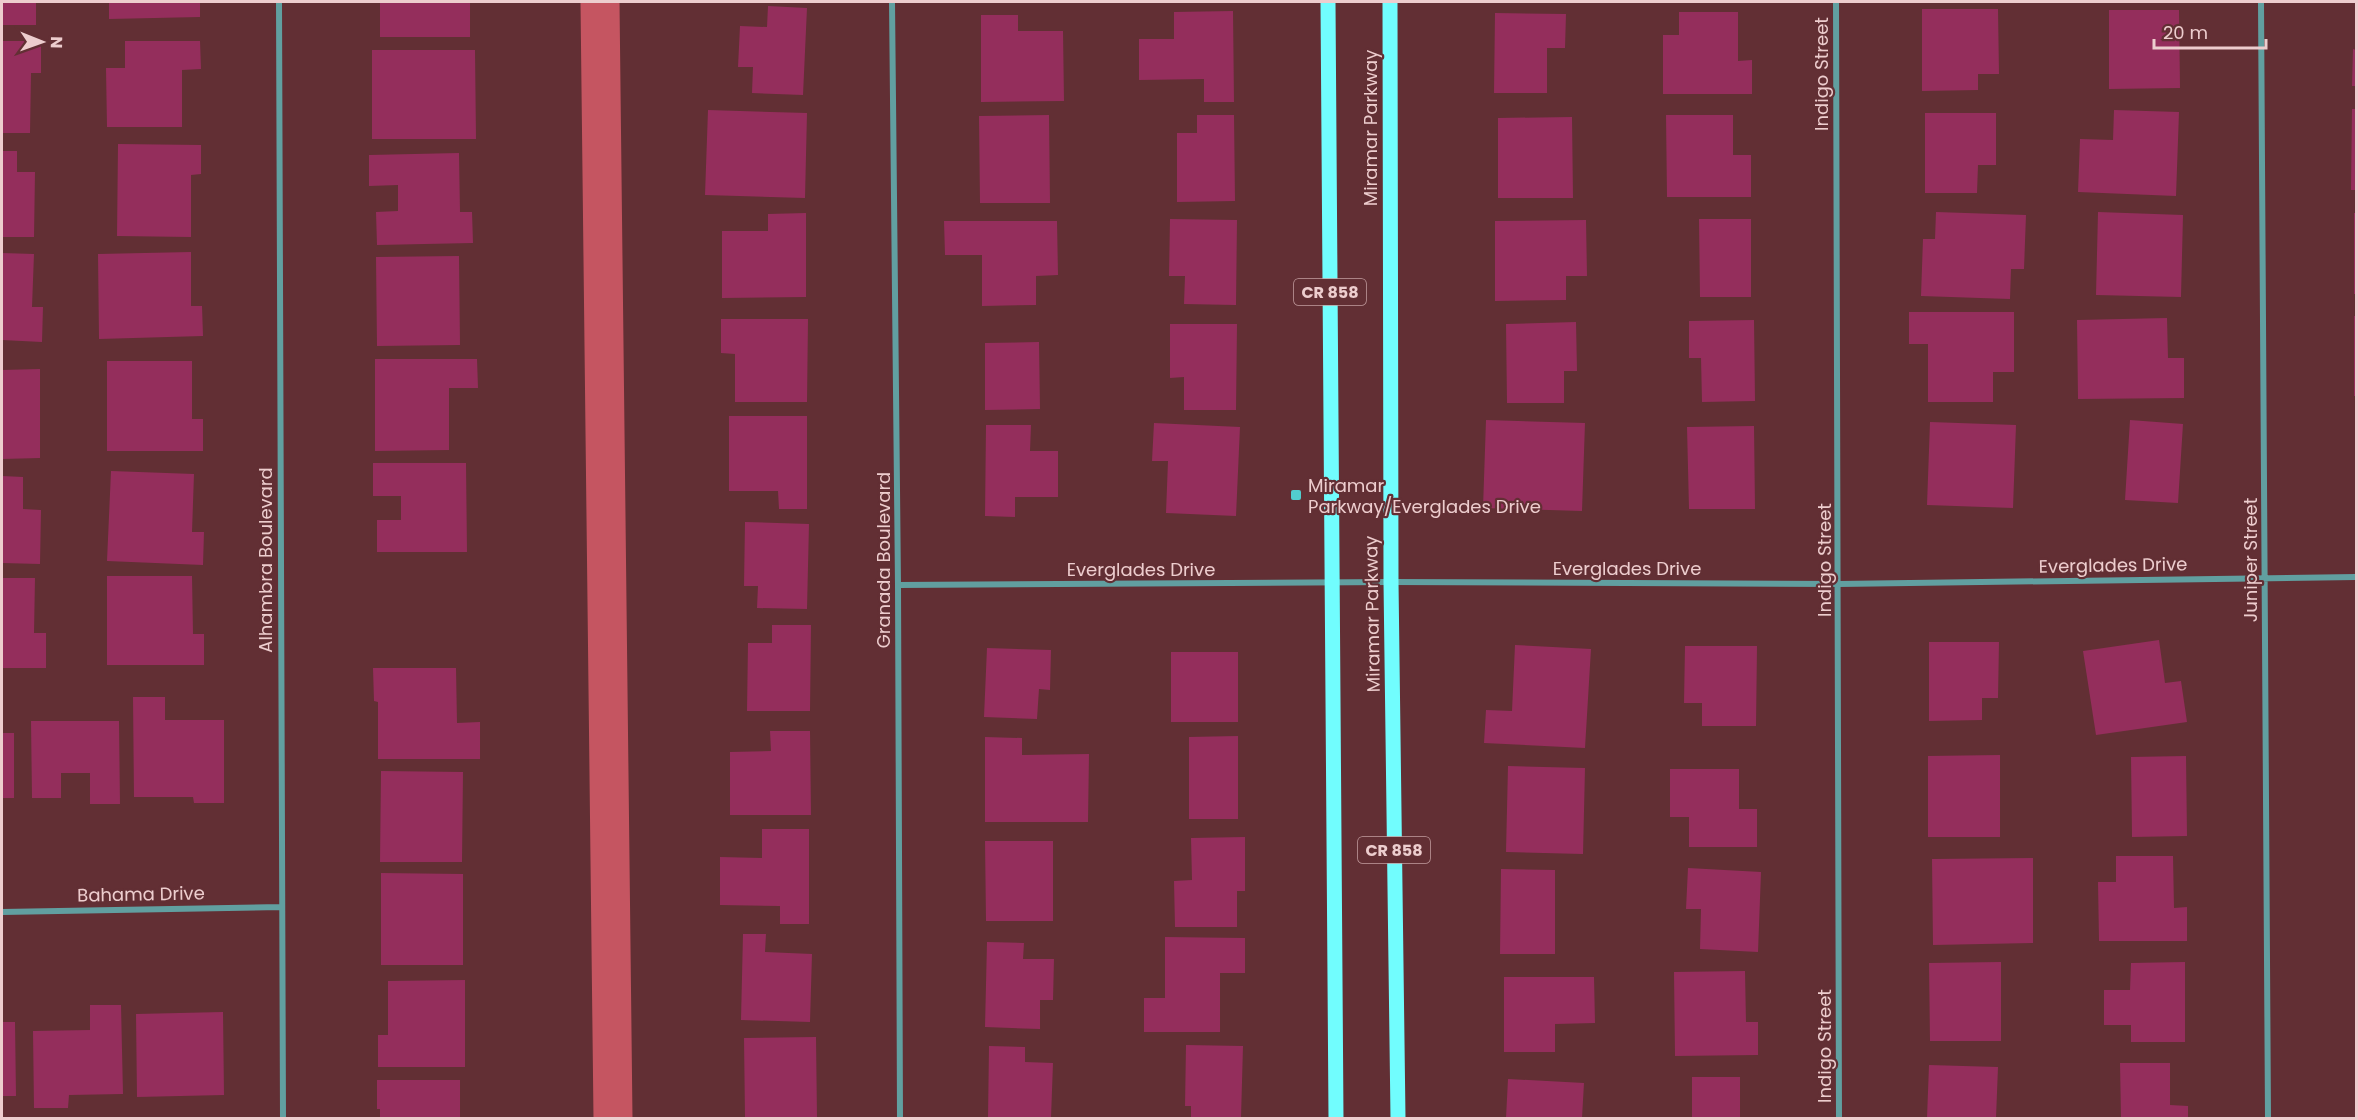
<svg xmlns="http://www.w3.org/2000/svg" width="2358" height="1120" viewBox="0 0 2358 1120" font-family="Poppins,sans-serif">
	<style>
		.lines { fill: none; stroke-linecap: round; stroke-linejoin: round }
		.canal { stroke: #c55561; stroke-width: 39 }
		.building { fill: #942e5c }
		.street { stroke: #619fa0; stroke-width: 6 }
		.primary { stroke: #71fdfe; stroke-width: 15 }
		.poi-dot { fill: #52cdce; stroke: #622f34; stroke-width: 2 }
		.labels { text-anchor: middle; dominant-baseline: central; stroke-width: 4.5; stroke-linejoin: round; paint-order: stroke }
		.shield { fill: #622f34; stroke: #c39ea0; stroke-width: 1.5 }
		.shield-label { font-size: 16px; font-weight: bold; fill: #edcdce }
		.street-label { font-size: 18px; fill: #edcdce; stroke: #622f34 }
		.poi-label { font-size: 18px; fill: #edcdce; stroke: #622f34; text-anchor: start }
	</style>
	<rect width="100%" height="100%" fill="#622f34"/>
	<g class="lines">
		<path class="canal" d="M600 2 613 1118"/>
	</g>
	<path class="building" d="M2 2H36V25H2Z
		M109 2H200V17L109 19Z
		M380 2H470V37H380Z
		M768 6 807 8 803 95 752 93 753 67H738L740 26 767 27Z
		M1922 9H1998L1999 74H1978V90L1922 91Z
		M2109 10H2179L2180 88 2109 89Z
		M1233 11 1234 102H1204V79L1139 80V39H1174V12Z
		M1679 12H1738V61L1752 60V94H1663V35H1679Z
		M1495 13 1566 14 1565 48H1547V93H1494Z
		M981 15H1018V31H1063L1064 101 981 102Z
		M2 41H41V73H31L30 133H2Z
		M125 41H200L201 69 182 70V127H107L106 68H125Z
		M2353 49 2356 50V86H2352Z
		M372 50H475L476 139H372Z
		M2352 109H2356V190H2351Z
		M708 110 807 113 805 198 705 195Z
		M2114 110 2179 112 2176 196 2078 192 2080 139 2113 140Z
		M1925 113H1996V165H1978L1977 193H1925Z
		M1049 115 1050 203H980L979 116Z
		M1197 115H1234L1235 201 1177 202V133H1197Z
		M1666 115H1733V155H1751V197H1667Z
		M1572 117 1573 198H1498V118Z
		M118 144 201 145V174L191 175V237L117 236Z
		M2 151H17V172H35L34 237H2Z
		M459 153 460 212H472L473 243 377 245 376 212 398 211V185L369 186V155Z
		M1936 212 2026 215 2024 269H2011L2010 299 1921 296 1923 239H1935Z
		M2098 212 2183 215 2181 297 2096 295Z
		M806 213V297L722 298V231H768V214Z
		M2354 213H2356V294H2354Z
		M1170 219 1237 220 1236 305 1184 304 1185 276H1169Z
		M1699 219H1751V297H1700Z
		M1586 220 1587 276H1566V300L1495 301V221Z
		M944 221H1057L1058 275 1036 276V305L982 306V255H945Z
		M191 252V306H202L203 336 99 339 98 254Z
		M2 253 34 254 32 307H43L42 342 2 340Z
		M459 256 460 345 377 346 376 257Z
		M1909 312H2014V372H1993V402H1928V344H1909Z
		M2354 316H2356V396H2354Z
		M2167 318 2168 358H2184V398L2078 399 2077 320Z
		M721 319H808L807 402H735V354L721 353Z
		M1754 320 1755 401 1702 402 1701 358H1689V321Z
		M1576 322 1577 371H1564V403H1507L1506 324Z
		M1170 324H1237L1236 410H1184V377L1170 378Z
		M1039 342 1040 409 985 410V343Z
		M375 359H477L478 388H449V450L375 451Z
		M107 361H192V419H203V451H107Z
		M40 369V458L2 459V370Z
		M729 416H807V509H779L778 491H729Z
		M1486 420 1585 423 1582 511 1483 508Z
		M2130 420 2183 424 2178 503 2125 500Z
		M1930 422 2016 425 2013 508 1927 505Z
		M1154 423 1240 427 1236 516 1166 513 1168 461H1152Z
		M986 425H1031L1030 451H1058V497H1015V517L985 516Z
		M1754 426 1755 509H1689L1687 427Z
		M373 463H466L467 552H377V520H401V496H373Z
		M111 471 194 474 192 532H204L203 565 107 561Z
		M2 476 23 477V509L41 510 40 564 2 563Z
		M745 522 809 524 807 609 757 608 758 586H744Z
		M107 576H192L193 634H204V665H107Z
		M2 578H35L34 633H46V668H2Z
		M772 625H811L810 711H747L748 643H772Z
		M2159 640 2165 683 2181 681 2187 722 2096 735 2083 651Z
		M1929 642H1999L1998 698H1982V720L1929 721Z
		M1515 645 1591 649 1585 748 1484 743 1486 710 1512 711Z
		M1685 646H1757L1756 726H1702V703H1684Z
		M987 648 1051 650 1050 690 1039 689 1037 719 984 717Z
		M1171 652H1238V722H1171Z
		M373 668H456L457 723 480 722V759H378V702L374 701Z
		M133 697H165V720H224V803H194L193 797H134Z
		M31 721H119L120 804H90V773H61V798H32Z
		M770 731H810L811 815H730V752L771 751Z
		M2 733H14V798H2Z
		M1238 736V819H1189V737Z
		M985 737 1022 738V755L1089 754 1088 822H985Z
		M2000 755V837H1928V756Z
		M2186 756 2187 836 2132 837 2131 757Z
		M1508 766 1585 768 1583 854 1506 852Z
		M1670 769H1739V809H1757V847H1689V817H1670Z
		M381 771 463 772 462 862H380Z
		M762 829H809V924H780V906L720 905V857L762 858Z
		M1245 837V891H1237V927H1175L1174 881 1192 880 1191 838Z
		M985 841H1053V921H986Z
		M2116 856H2173L2174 908 2187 907V941H2099L2098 882H2116Z
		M2033 858V943L1933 945 1932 859Z
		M1688 868 1761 872 1758 952 1700 949 1701 909H1686Z
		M1501 869 1555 870V954H1500Z
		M381 873 463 874V965H381Z
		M743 934H766L765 952 812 954 810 1022 741 1020Z
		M1165 937 1245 938V973H1220V1032H1144V998H1165Z
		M987 942 1024 943 1023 959H1054L1053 1000H1040V1029L985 1027Z
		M2001 962V1041H1930L1929 963Z
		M2185 962V1042H2131V1025H2104V990H2130L2131 963Z
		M1745 971 1746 1022H1758V1055L1675 1056 1674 972Z
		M1504 977H1594L1595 1023 1555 1024V1052H1504Z
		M465 980V1067H378V1035H388V981Z
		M90 1005H121L123 1094 69 1095 68 1108H34L33 1031 90 1030Z
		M223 1012 224 1095 137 1097 136 1014Z
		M2 1022H15L16 1096H2Z
		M816 1037 817 1118H745L744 1038Z
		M1186 1045 1243 1046 1241 1118H1191V1106H1185Z
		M989 1046 1025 1047V1062L1053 1063 1051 1118H988Z
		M2120 1063H2170V1105L2188 1106V1118H2121Z
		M1929 1065 1998 1067 1996 1118H1927Z
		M1692 1077H1740V1118H1692Z
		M1508 1079 1584 1083 1582 1118H1506Z
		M377 1080H460V1118H380V1109H377Z"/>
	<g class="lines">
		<path class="street" d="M279 2 283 1118
			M892 2 898 585 900 1118
			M1836 2 1839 1118
			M2261 2 2268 1118
			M898 585 1391 582 1839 584 2356 577
			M2 912 281 907"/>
		<path class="primary" d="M1328 2 1336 1118
			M1390 2 1391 582 1398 1118"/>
	</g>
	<rect class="poi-dot" x="1290" y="489" width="12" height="12" rx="3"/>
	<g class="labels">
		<g class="shield">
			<rect x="1294" y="279" width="72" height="26" rx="4.5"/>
			<rect x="1358" y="837" width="72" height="26" rx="4.5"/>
		</g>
		<g class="shield-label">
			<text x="1330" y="292">CR 858</text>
			<text x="1394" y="850">CR 858</text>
		</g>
		<g class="street-label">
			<text transform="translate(1821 74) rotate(-90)">Indigo Street</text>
			<text transform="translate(1370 128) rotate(-90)">Miramar Parkway</text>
			<text transform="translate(265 560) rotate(-90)">Alhambra Boulevard</text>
			<text transform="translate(883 560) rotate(-90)">Granada Boulevard</text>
			<text transform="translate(1824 560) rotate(-90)">Indigo Street</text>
			<text transform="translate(2250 560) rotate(-90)">Juniper Street</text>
			<text transform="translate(2113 565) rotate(-1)">Everglades Drive</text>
			<text x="1627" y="568">Everglades Drive</text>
			<text x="1141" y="569">Everglades Drive</text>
			<text transform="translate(1372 614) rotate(-91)">Miramar Parkway</text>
			<text transform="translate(141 894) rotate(-1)">Bahama Drive</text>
			<text transform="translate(1824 1046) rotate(-90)">Indigo Street</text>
		</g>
		<g class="poi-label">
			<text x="1308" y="485">Miramar<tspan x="1308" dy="21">Parkway/Everglades Drive</tspan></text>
		</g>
	</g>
	<rect width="2358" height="1120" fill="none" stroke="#edcdce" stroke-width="6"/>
	<g transform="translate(42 42) rotate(91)" stroke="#622f34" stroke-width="4.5" paint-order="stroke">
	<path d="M0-4.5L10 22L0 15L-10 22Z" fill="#edcdce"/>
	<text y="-9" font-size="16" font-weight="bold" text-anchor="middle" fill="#edcdce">N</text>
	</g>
	<path d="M2154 39v9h112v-9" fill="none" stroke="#edcdce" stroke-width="3"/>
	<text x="2163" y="39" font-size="18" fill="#edcdce" stroke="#622f34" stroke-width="4.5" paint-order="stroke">20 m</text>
</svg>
